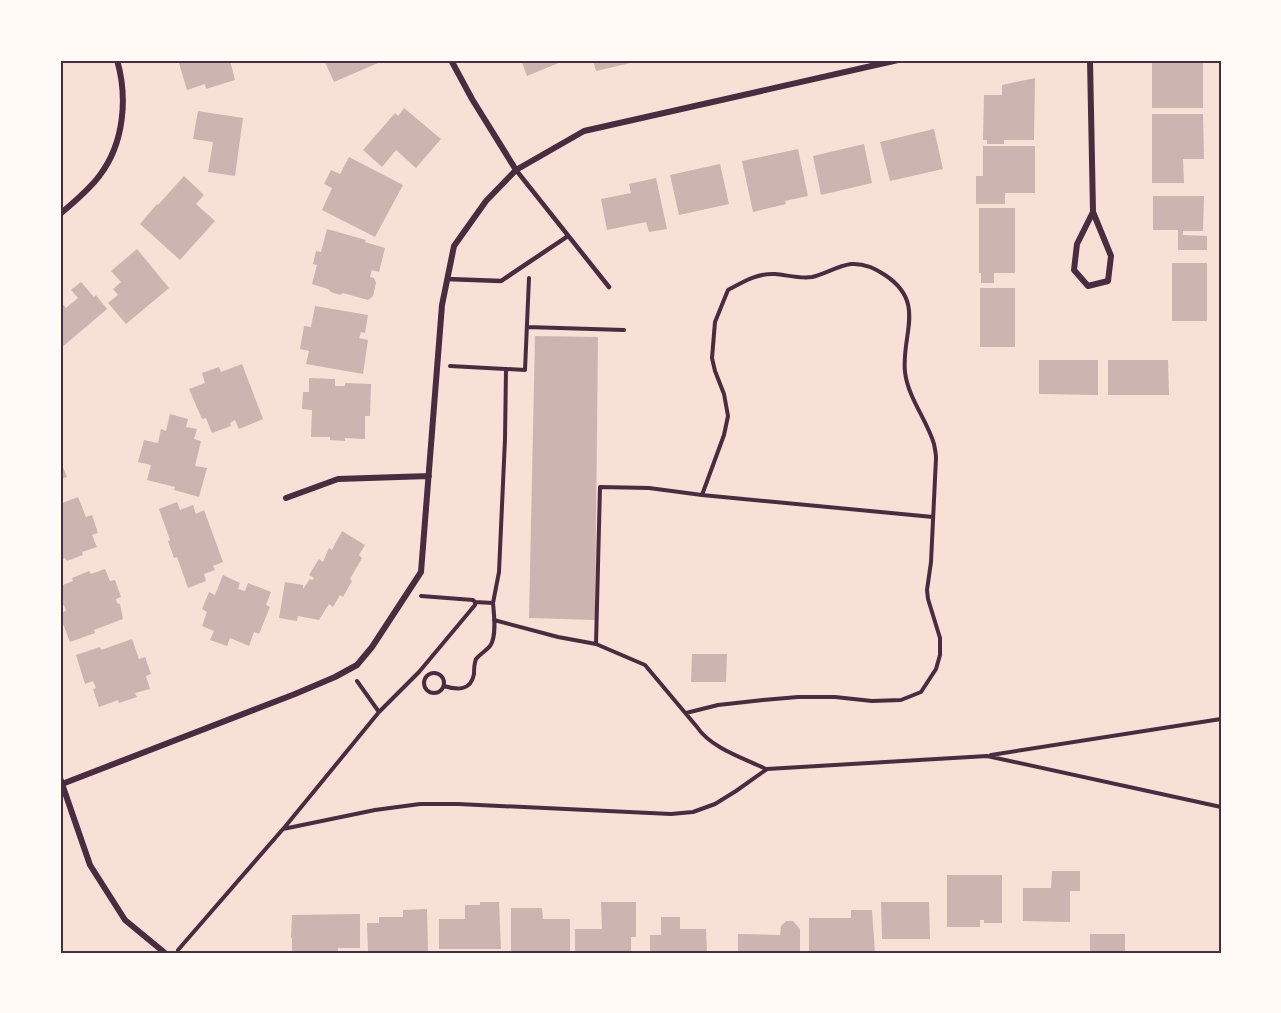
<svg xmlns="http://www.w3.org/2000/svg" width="1281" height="1013" viewBox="0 0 1281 1013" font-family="Arial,sans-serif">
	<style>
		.building { fill: #ccb4b1 }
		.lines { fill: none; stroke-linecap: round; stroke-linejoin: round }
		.path { stroke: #4a2c40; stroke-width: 4 }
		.service { stroke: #4a2c40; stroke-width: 4.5 }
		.minor { stroke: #4a2c40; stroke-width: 6 }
		.neatline { fill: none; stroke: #4a2c40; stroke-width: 2 }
	</style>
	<rect width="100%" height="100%" fill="#f7e1d7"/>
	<path class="building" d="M178 60H230L235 80 206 89 205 84 187 90Z
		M324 60H377L378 63 334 82Z
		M521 60H560L561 62 527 76Z
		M593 60H639V61L596 71Z
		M1152 62 1203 63V108H1152Z
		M1035 78 1034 140H1004V144H987V140H983L984 95H1002V85Z
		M404 108 441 139 416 168 396 150 382 167 363 150 395 113 398 116Z
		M198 111 243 118 235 176 208 172 213 142 193 139Z
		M1152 114H1203L1204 159H1183L1184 183H1152Z
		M934 129 943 169 890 181 880 142Z
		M864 144 872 183 821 195 813 156Z
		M983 146H1035V193H1005V204H976V176H983Z
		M798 149 808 196 785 201 786 204 753 212 742 161Z
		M349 157 403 185 375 237 322 210 332 188 324 184 331 170 340 174Z
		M720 164 729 204 679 215 670 175Z
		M184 176 204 195 196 204 215 221 180 260 140 224 157 204 158 205Z
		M656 178 667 229 649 232 646 222 607 230 601 199 631 193 629 184Z
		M1153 196H1204L1203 231H1183V235L1207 236V250H1178V230H1153Z
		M979 208H1015V273H994V283H981V273H979Z
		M327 229 366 240 365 242 385 248 379 272 372 270 370 277 374 278 376 283 373 296 368 300 343 293 340 295 331 292 328 289 312 284 317 265 313 264 316 251 321 252Z
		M137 249 169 288 126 324 108 303 118 295 113 289 121 282 111 271Z
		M1172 263H1207V321H1172Z
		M81 282 94 297 96 295 107 309 60 349V301L66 308 78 298 71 290Z
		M980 288H1015V347H980Z
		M315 306 368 315 365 333 361 332 359 338 368 340 363 374 306 364 309 351 300 349 304 326 311 327Z
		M535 336 598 337 595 620 529 618Z
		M1039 360H1098V395L1039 394Z
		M1108 360H1168L1169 395H1108Z
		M242 364 263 419 239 429 235 420 230 423 231 426 212 433 206 418 202 419 189 389 205 383 202 373 219 367 221 372Z
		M309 378 335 379V386H345V383L371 384 370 416H365V439L345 438V441L330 440V437H311L312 410 302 409 303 392H309Z
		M170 414 188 419 186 427 197 429 194 439 201 441 195 466 207 468 199 497 174 490 175 487 147 480 151 465 138 462 144 440 158 443 161 429 166 431Z
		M60 460 67 477 60 479Z
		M78 497 86 517 92 515 98 533 92 535 97 547 82 552 83 555 67 561 65 558 60 560V504Z
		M177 502 180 510 193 505 196 514 204 510 223 562 213 566 215 570 204 574 206 581 188 588 177 557 174 558 168 541 170 540 159 509Z
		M342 531 365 545 359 555 362 558 350 579 352 581 343 597 340 595 333 607 329 604 319 620 298 616 297 621 279 618 285 582 303 585V589L310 579 312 580 314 578 309 575 319 559 323 562 329 548 332 550Z
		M105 569 110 581 115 580 121 597 116 599 117 603 120 604 123 619 94 630 95 633 70 642 60 616V613L66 611 64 605 60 606V586L73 581 72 578 89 571 91 574Z
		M223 575 240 583 238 589 245 591 248 583 271 592 266 605 270 607 259 634 254 632 249 646 230 638 227 646 210 640 214 631 202 626 207 612 202 609 209 592 215 595Z
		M132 639 139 659 145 657 151 674 146 676 150 689 135 693 137 697 119 703 118 700 99 707 93 689 96 688 93 681 85 684 76 655 100 647 101 650Z
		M692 654H727L726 682H691Z
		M1052 871H1080V891H1070V922L1023 921V888H1051Z
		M947 875H1002V923H984V920H980V927H947Z
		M480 902H499L501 949H439V919H465V905H480Z
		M601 902H636V937H631V953H575V929H602Z
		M881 902H929L930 939H882Z
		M511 908H542L543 919H570V953H534V951L533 953H511Z
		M427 909 428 951H368L367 923H379V917H403V910Z
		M851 910H872L875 953H809V918H851Z
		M360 914V948H338V953H292V938H291L292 915Z
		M661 917H680V929H706L707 953H650V935H661Z
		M786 921H793L800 929V953H738V934L780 935 781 926Z
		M1090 934H1125V953H1090Z"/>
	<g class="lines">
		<path class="path" d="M527 327 624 330
			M450 366 525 370 529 278
			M475 602 493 603 499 572 505 439 506 369
			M494 620 558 637 596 644 645 665 697 727C711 748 743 758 766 769
			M596 644 600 487 649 488 702 495 933 517
			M424 683a10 10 0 1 1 20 0a10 10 0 1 1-20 0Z
			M357 681 379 712
			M444 686C457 690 471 691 474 674 474 669 474 664 476 659 480 654 486 651 490 646 497 637 494 614 493 603H490
			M686 713 718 705 763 700 798 697H835L872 701 901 700 921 692 936 669 940 655V638L928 599 927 590 931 562 936 458C936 454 935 449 934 444 927 420 908 398 905 372 901 334 927 303 885 275 875 268 864 263 851 264 837 266 825 274 812 277 800 279 787 275 775 274 757 273 743 282 728 290L715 322 712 358 715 371 724 394 728 416 724 435 702 495
			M991 755 1221 719
			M284 828 379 712 419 672 475 605V602L473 600 421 596
			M178 950 283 829 375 810 420 804H458L671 814 693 812 715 804 736 791 767 769 987 756 1221 807"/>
		<path class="service" d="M516 170 609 287
			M447 279 501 281 568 236"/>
		<path class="minor" d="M451 60 472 99 516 170
			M1090 60 1093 212 1111 256 1108 281 1088 286 1074 270 1077 244 1093 212
			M60 214C73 203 90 189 100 175 124 143 128 98 117 60
			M286 498 338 479 429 476
			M60 778 90 865 125 920 165 953
			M62 784 295 694 335 677 357 665 372 647 421 572 442 305 454 246 486 201 516 170 584 131 898 60"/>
	</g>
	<rect width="1281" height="1013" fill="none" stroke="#fffaf5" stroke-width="123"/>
	<rect x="62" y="62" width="1158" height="890" class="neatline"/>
</svg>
